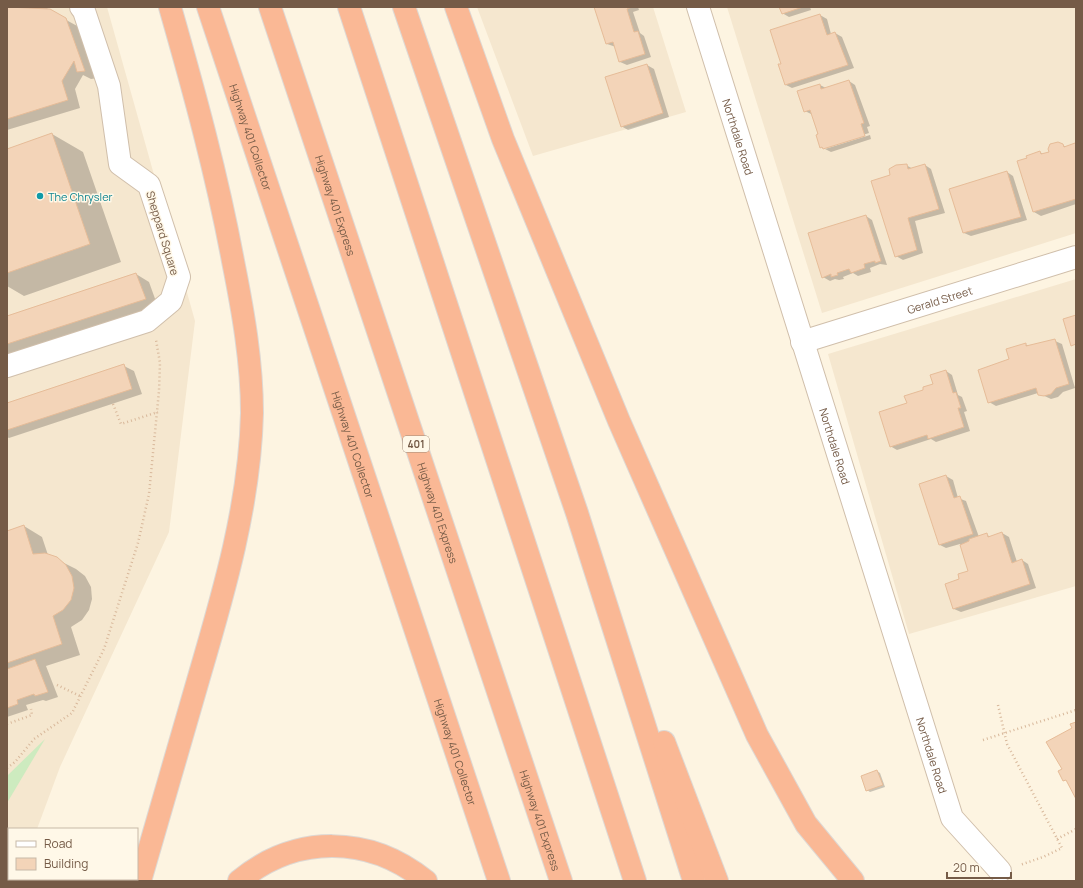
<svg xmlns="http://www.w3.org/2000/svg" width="1083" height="888" viewBox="0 0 1083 888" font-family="Manrope,sans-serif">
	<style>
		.residential { fill: #f5e7cf }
		.green { fill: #cdebbf }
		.shadow { fill: #0003 }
		.building { fill: #f3d4b8; stroke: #e6bc98 }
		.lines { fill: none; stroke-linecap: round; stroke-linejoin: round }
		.minor-casing { stroke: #d0bfab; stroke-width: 24 }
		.highway-casing { stroke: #ded8d3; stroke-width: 24 }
		.path { stroke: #d8b89b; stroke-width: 2.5; stroke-dasharray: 1 3; stroke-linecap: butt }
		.minor { stroke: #fff; stroke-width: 22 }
		.highway { stroke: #fab895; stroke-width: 22 }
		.culture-dot { fill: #0f9aa8; stroke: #fff8e8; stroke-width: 1.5 }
		.labels { text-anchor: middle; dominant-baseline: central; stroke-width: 3; stroke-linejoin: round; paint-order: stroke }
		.shield { fill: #fff8e8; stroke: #9e8a77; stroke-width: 1 }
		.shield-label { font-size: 10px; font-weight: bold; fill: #755b47 }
		.street-label { font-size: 11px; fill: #755b47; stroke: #fff8e8 }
		.culture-label { font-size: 11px; fill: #0d838f; stroke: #fff8e8; text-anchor: start }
	</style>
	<rect width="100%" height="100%" fill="#fdf4e1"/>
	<path class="residential" d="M7 7H107L195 321 169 532 60 767 37 829H9V879H18V881H7Z
		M477 7H653L686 112 533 156Z
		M727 7H1076V233L822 313Z
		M1076 279V586L909 634 828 354Z"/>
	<path class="green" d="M45 739 7 803V776Z"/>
	<path class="shadow" d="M7 7H47L48 10 79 27 98 78 91 79 83 75 75 89 80 108 7 130Z
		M595 7H638L639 10 633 12 640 33 644 36 651 57 627 65 620 62 616 47 607 44Z
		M780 7H810L811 10 789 17 782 13Z
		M820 15 827 19 831 34 835 33 842 37 854 68 792 88 786 85 782 64 773 40Z
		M647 65 654 69 669 117 628 130 621 126Z
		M849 81 855 85 870 126 867 127 869 133 825 147V149L821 147 813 115 805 111 820 85 826 88Z
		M52 134 83 152 121 262 24 296 7 286V150Z
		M870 135 871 139 831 152 825 149Z
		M1062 145 1067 147 1076 145V204L1041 216 1034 212 1019 162 1040 152 1043 154 1050 152Z
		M906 165 913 169 925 165 931 169 945 213 915 221 923 253 903 260 896 256 891 175Z
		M1007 172 1013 176 1027 220 971 236 964 233Z
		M866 216 872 220 887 265 880 264 870 268 871 272 858 276 853 273 843 277 844 279 839 280 835 279 830 281 823 277Z
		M136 274 149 282 158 307 7 356V317Z
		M1055 341 1062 344 1075 388 1063 392 1058 397 1051 399 1038 393 996 406 989 402 1010 360 1025 344 1029 346Z
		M124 366 134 371 142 394 9 438 7 437V404Z
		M946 371 952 375 958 395 962 397 967 411 964 412 970 431 936 442 931 439 897 450 890 446 908 404 934 384Z
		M946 476 953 480 958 498 966 501 979 537 987 535 991 537 1002 533 1009 537 1017 562 1022 560 1028 564 1036 588 961 612 954 609 961 580 969 572 960 544 946 548 940 545Z
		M24 526 42 537 48 555 76 569 85 576 91 587 92 599 89 610 82 620 71 627 80 655 46 666 58 697 46 701 43 700 26 705 28 710 7 717V532Z
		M877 771 880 773 885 787 870 792 867 790Z"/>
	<path class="building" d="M7 7 50 9 66 18 85 71 77 72 74 61 62 81 68 100 7 119Z
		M594 7H632L627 9 634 32 638 31 645 54 619 62 613 42 606 44Z
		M779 7H803L782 14Z
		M820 14 827 35 835 32 848 65 785 85 778 64H781L770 30Z
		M647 64 663 113 621 127 605 77Z
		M849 80 864 123 861 124 865 136 823 149 822 147 820 148 816 135 818 134 810 110 804 112 797 91 820 84 821 89Z
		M52 133 90 244 7 273V149Z
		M1058 142 1063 144 1064 147 1075 143 1076 145V199L1033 212 1017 161 1027 158 1026 156 1040 151 1041 154 1049 152 1048 149 1050 144Z
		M907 164 908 169 925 164 939 209 908 218 917 250 895 257 871 181 890 175 889 169 896 165Z
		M1007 171 1021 217 963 233 949 189Z
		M866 215 881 261 875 263V261L864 264 865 268 851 273 849 269 837 273 838 275 831 277V274L822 278 808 233Z
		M136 273 146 299 7 344V316Z
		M1076 315V344L1071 346 1063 319Z
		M1055 339 1069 384 1056 388 1051 394 1044 396 1038 395 1036 388 988 403 978 370 1009 359 1006 349 1026 343V346Z
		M124 364 132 389 7 430V403Z
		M946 370 953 393 956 392 961 408H958L964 427 928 439 927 435 890 447 879 412 907 403 904 396 923 390V387L933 384 930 375Z
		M946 475 954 498 960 496 973 534 939 545 919 484Z
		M24 525 33 554 45 553 57 557 66 565 72 576 74 588 71 600 63 610 53 616 62 644 7 663V531Z
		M1002 532 1012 563 1022 559 1030 584 953 609 945 584 959 579 958 574 968 571 960 545 969 541V539L987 533 988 537Z
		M35 659 48 692 35 696 34 694 17 700 18 704 7 708V669Z
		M1076 722V799L1066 780 1063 781 1058 771 1062 769 1046 742 1072 728 1070 724Z
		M877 770 883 785 866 791 861 776Z"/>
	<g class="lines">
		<defs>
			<g id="minor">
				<path id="s1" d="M698 7 952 818 1000 871"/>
				<path id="s2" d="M802 342 1076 257"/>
				<path d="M7 366 147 321 171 301 179 277 149 185 120 164 109 86 84 11 81 7"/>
			</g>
			<g id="highway">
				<path id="s3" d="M208 7 499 881"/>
				<path id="s4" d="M270 7 561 881"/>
				<path d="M349 7 635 881"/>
				<path d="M404 7 577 513 694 881"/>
				<path d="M456 7 503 139 619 421 757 735 806 824 853 881"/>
				<path d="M664 742 717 881"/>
				<path d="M140 881C160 813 179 745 199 677 224 592 250 503 252 413 252 362 243 311 233 261 217 175 194 91 170 7"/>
				<path d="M239 881C296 834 369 835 426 881"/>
			</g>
		</defs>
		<use href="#minor" class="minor-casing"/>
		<use href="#highway" class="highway-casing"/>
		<path class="path" d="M113 404 121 424 158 412
			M57 685 82 697
			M998 705 1007 744 1062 848 1043 857 1020 865
			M7 724 32 715 31 709
			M983 740 1076 710
			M7 768 15 762 34 739 72 713 104 649 138 543 149 494 159 391 160 363 156 340
			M1057 839 1076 829"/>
		<use href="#minor" class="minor"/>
		<use href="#highway" class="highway"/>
	</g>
	<circle class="culture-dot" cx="40" cy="196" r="4"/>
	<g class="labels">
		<rect class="shield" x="403" y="436" width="26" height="16" rx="3"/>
		<g class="shield-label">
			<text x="416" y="444">401</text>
		</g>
		<g class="street-label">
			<text stroke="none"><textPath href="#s3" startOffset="137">Highway 401 Collector</textPath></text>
			<text stroke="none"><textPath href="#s1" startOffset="136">Northdale Road</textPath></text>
			<text stroke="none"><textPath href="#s4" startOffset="209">Highway 401 Express</textPath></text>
			<text transform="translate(163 233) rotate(73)">Sheppard Square</text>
			<text stroke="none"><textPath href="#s2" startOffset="144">Gerald Street</textPath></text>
			<text stroke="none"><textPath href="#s3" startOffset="461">Highway 401 Collector</textPath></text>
			<text stroke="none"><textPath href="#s1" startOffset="460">Northdale Road</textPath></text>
			<text stroke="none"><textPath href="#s4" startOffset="533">Highway 401 Express</textPath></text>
			<text stroke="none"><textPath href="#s3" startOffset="785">Highway 401 Collector</textPath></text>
			<text stroke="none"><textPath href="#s1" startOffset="784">Northdale Road</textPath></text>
			<text stroke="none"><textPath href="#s4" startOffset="857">Highway 401 Express</textPath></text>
		</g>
		<g class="culture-label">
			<text x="48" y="196">The Chrysler</text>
		</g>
	</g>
	<rect width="1083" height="888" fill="none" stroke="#755b47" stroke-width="16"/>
	<rect x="8" y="828" width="130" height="52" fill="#fff8e8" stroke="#c8b9a8"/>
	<rect x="16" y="841" width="20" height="6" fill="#ffffff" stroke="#c8b9a8"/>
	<text x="44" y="848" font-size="12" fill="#755b47">Road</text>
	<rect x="16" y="858" width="20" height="12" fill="#f3d4b8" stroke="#c8b9a8"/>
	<text x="44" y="868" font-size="12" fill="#755b47">Building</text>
	<path d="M947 872v6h64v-6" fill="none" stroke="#755b47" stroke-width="2"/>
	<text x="953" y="872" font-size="12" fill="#755b47" stroke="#fff8e8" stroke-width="3" paint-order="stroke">20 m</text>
</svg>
